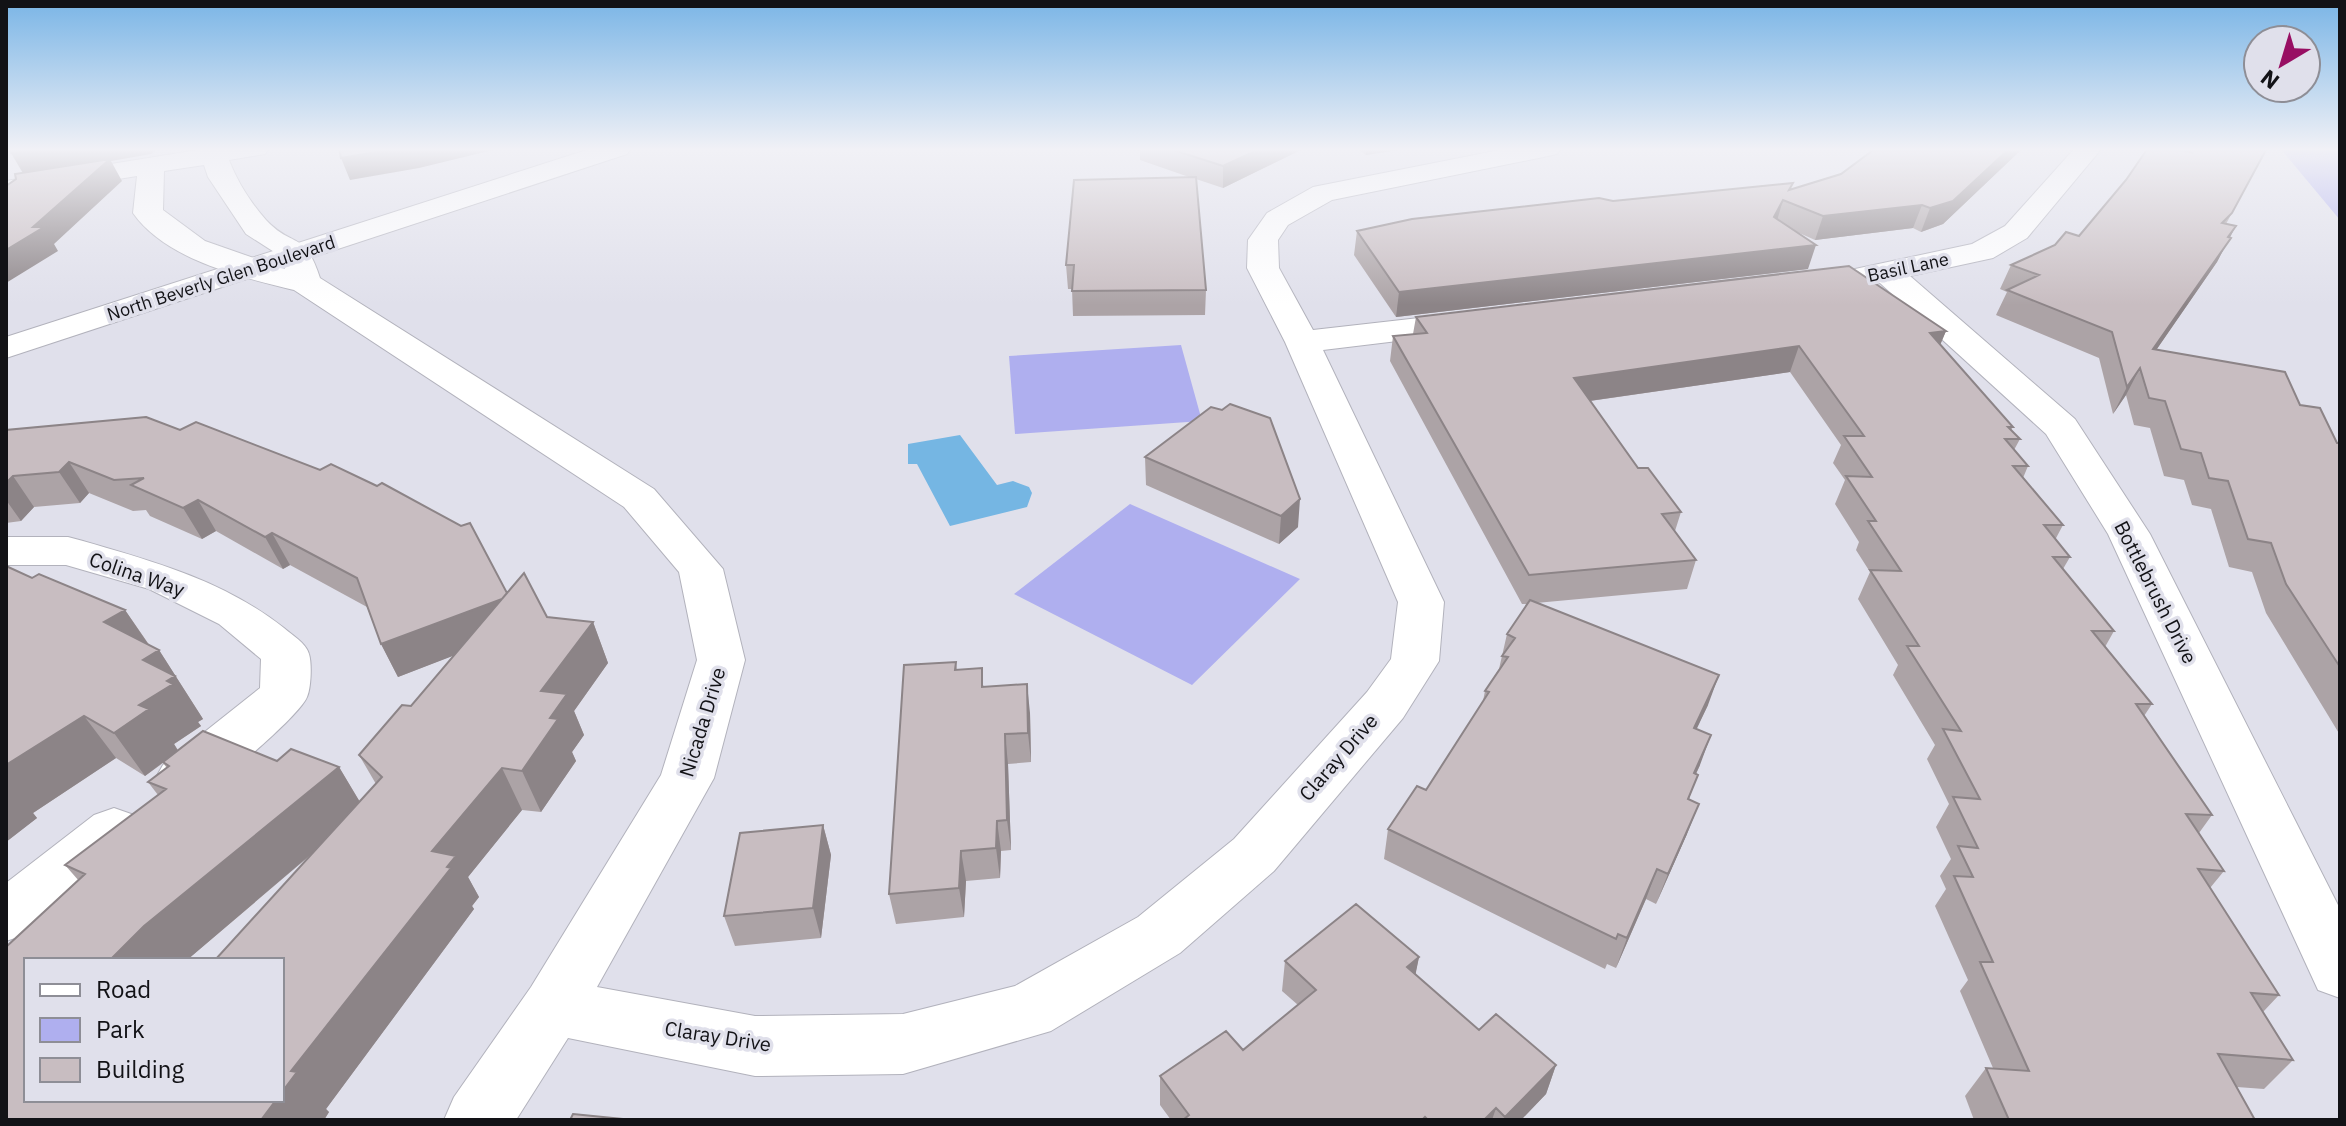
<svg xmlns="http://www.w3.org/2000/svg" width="2346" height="1126" viewBox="0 0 2346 1126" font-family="'IBM Plex Sans',sans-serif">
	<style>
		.green { fill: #afafef }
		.water { fill: #75b6e3 }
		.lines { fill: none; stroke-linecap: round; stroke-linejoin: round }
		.minor-casing { stroke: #b2b2bc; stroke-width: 2 }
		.major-casing { stroke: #b2b2bc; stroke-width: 2 }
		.minor { fill: #fff; fill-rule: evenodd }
		.major { fill: #fff; fill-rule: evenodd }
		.wall { fill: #aca3a6; fill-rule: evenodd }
		.shaded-wall { fill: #8c8487 }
		.building { fill: #c8bdc1; stroke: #8c8487; stroke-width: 2 }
		.labels { text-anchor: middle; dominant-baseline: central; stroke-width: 7; stroke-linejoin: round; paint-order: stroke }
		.far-street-label { font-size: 18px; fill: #121216; stroke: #e0e0eb }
		.street-label { font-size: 20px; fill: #121216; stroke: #e0e0eb }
	</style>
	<rect width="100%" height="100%" fill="#e0e0eb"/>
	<path class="green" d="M2280 148H2340V220Z
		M1181 345 1202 421 1015 434 1009 356Z
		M1130 504 1300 579 1192 685 1014 594Z"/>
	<path class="water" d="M960 435 997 485 1013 481 1029 487 1032 493 1027 507 950 526 917 464H908V444Z"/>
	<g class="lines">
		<defs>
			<path id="minor" d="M210 148H269L265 154 229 160C237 181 251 203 266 220 293 249 304 229 320 278L654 489 723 569 745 660 714 778 597 987 755 1016 903 1014 1015 986 1138 917 1234 839 1367 692 1391 659 1398 602 1285 342 1247 268 1248 240 1267 213 1313 187 1510 148H1561L1557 154 1548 156 1332 200 1288 225 1278 240 1279 268 1313 330 1472 312 1484 315 1489 322 1484 329 1472 332 1323 350 1444 602 1439 661 1403 718 1274 871 1180 953 1051 1031 903 1074 755 1076 568 1038 516 1120H444L454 1097 531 987 661 775 697 660 679 572 624 507 294 290C241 277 166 260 133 213L137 176 6 197V181ZM204 165 208 177 246 234 282 257 285 269 205 241 163 210 164 171Z
				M2075 148H2102L2027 238 1993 258 1910 276 2075 419 2150 534 2340 909V998L2318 990 2108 534 2046 434 1880 283 1866 286 1855 283 1850 276 1855 269 1972 244 2005 226Z
				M6 537H68L83 541C156 562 224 581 284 628 292 635 306 643 309 654 312 664 311 688 307 697 300 715 218 786 198 794 185 800 177 797 163 793L155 779 163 765 260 688 261 659 219 624 149 589 66 565H6Z
				M114 808 134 815 142 830 134 845 27 934 6 941V883L94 815Z"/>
			<path id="major" d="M593 148H631L627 154 6 358V337Z"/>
		</defs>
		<use href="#minor" class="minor-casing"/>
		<use href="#major" class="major-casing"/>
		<use href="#minor" class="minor"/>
		<use href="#major" class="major"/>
	</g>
	<path class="wall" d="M1130 148H1305L1223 188 1196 179 1206 290 1205 315 1073 316 1072 289H1068L1066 265 1189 177 1140 160V151Z
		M1356 148H1410L1366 155Z
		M2023 148 1943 224 1921 232 1913 228 1815 240 1797 232 1808 269 1396 317 1354 255 1357 231 1613 201 1791 189Z
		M2148 148H2267L2226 224 2229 238 2217 262 2156 350 2300 405 2337 443H2340V735L2266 613 2252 572 2229 567 2211 509 2192 505 2184 480 2164 476 2150 428 2134 425 2126 395 2113 414 2099 358 1996 315 2007 292 2000 289 2011 265 2079 236 2126 180Z
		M1416 317 1946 331 1940 345 2013 427 2011 430 2020 439 2014 450 2028 466 2023 478 2063 525 2055 540 2070 557 2063 569 2114 631 2105 647 2152 704 2144 716 2212 815 2199 833 2224 871 2210 888 2279 995 2263 1012 2293 1060 2264 1089 2237 1087 2255 1120H1974L1965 1096 1986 1068H1993L1960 991 1968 980 1935 906 1946 889 1940 876 1951 859 1936 827 1949 804 1927 759 1935 745 1893 675 1898 665 1858 599 1870 572 1856 550 1859 542 1835 504 1845 480 1833 463 1841 445 1790 372 1590 401 1638 468 1681 512 1675 531 1696 560 1687 589 1536 603 1708 705 1696 729 1700 765 1696 774 1689 799 1687 834 1656 904 1646 899 1616 968 1607 964 1605 969 1384 859 1388 829 1426 790 1483 701 1485 691 1499 669 1507 634 1528 604H1522L1390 361 1393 336 1413 334Z
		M1211 407 1298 527 1279 544 1146 485 1145 457Z
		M146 417 180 430 196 422 320 470 331 464 377 486 382 483 461 526 470 523 507 593 524 573 547 617 593 622 608 663 574 711 584 735 572 752 576 761 541 812 522 810 468 877 479 897 472 906 474 909 326 1109 329 1112 324 1120H6V947L79 881 65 865 158 795 148 782 167 768 163 763 145 776 116 758 33 813 37 818 6 842V566L32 578 39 574 125 610 150 646 159 650 203 719 198 722 201 726 174 744 178 750 203 731 277 761 291 749 339 767 360 802 376 784 359 755 402 705 411 706 454 655 398 677 381 644 367 607 290 565 283 569 216 531 202 539 150 516 146 510 133 511 89 493 80 503 34 507 21 521 6 523V430ZM313 853 215 960H282V1100H26V960H187Z
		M956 662 957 670 1030 713 1031 762 1008 764 1011 850 1001 851 1000 878 966 881 964 917 896 924 889 894Z
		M823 825 831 855 821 938 735 946 724 916Z
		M1419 957 1415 975 1479 1030 1556 1065 1546 1094 1521 1120H1171L1160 1105V1076L1243 1050 1298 1005 1282 991 1285 961Z"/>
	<path class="shaded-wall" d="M46 148H159L151 154 111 161 122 181 54 244 58 251 6 283V250L33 227 24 175 11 153Z
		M399 148H501L419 168 350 180 341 158Z
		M1262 148H1305L1223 188V166Z
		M1366 148H1410L1366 155Z
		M2010 148H2023L1943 224 1921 232 1930 208Z
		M1783 200 1776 224 1774 217Z
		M1922 205 1913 228 1815 240 1823 216Z
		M2236 226 2217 262 2139 375 2153 349Z
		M1816 245 1808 269 1396 317 1399 292Z
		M1946 331 1935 357 1930 333Z
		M1799 346 1790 372 1568 404 1574 378Z
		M2140 368 2126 395 2113 414 2127 387Z
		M69 462 89 493 80 503 59 472Z
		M13 476 34 507 21 521 6 500V483Z
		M1300 499 1298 527 1279 544 1281 516Z
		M198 500 216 531 202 539 183 508Z
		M272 533 290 565 283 569 265 537Z
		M509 596 523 629 398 677 381 644Z
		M125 610 153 651 104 622Z
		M593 622 608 663 574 711 584 735 572 752 576 761 541 812 522 771 541 691Z
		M159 650 203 719 198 722 201 726 174 744 178 751 145 776 114 733 139 705 143 660Z
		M1719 675 1708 705 1683 758 1694 728Z
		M1027 684 1030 713 1031 762 1028 733Z
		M84 716 116 758 33 813 37 818 6 842V765Z
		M1005 734 1008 764 1011 850 1007 820Z
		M1711 735 1700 765 1682 803 1694 773Z
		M339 767 364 809 187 960H110L144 926Z
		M502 768 522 810 468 877 479 897 472 906 474 909 326 1109 329 1112 324 1120H261L276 1100H282V1092L291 1071 432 851Z
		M1699 804 1687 834 1656 904 1668 874Z
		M997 821 1001 851 1000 878 996 848Z
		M823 825 831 855 821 938 813 908Z
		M961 851 966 881 964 917 959 888Z
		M1657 869 1646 899 1616 968 1627 938Z
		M1419 957 1413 987 1407 967Z
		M1556 1065 1546 1094 1521 1120H1504L1505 1117Z
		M1496 1108 1492 1120H1484Z"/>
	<path class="building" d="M10 148H46L11 153Z
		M339 148H399L341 158Z
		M1167 148H1262L1223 166Z
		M1876 148H2010L1953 201 1930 208 1922 205 1823 216 1783 200 1774 217 1816 245 1399 292 1357 231 1412 219 1599 198 1613 201 1793 183 1789 190 1841 174Z
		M2148 148H2168L2191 152 2188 148H2267L2232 213 2222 223 2236 226 2228 237 2231 238 2153 349 2285 372 2300 405 2320 408 2337 443H2340V667L2286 584 2271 543 2248 539 2228 481 2209 478 2201 453 2181 449 2165 401 2149 398 2140 368 2127 387 2112 332 2007 290 2039 275 2011 265 2055 245 2066 232 2079 236 2126 180Z
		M110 159 33 227H44L6 250V186L16 179 15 174Z
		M1196 177 1206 290 1072 291 1074 265H1066L1074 180Z
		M1849 266 1946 331 1930 333 2013 427H2008L2020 439H2005L2028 466H2013L2063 525H2044L2070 557H2053L2114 631H2092L2152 704H2136L2212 815 2186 814 2224 871 2198 869 2279 995 2251 993 2293 1060 2218 1054 2255 1120H2009L1986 1068 2029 1071 1980 962H1993L1954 876 1973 877 1958 846 1978 848 1953 797 1980 799 1943 729 1961 731 1907 646H1919L1870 570 1901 571 1868 521H1876L1846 476 1872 477 1844 436H1864L1799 346 1574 378 1638 468H1648L1681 512 1662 514 1696 560 1529 575 1393 336 1427 333 1416 317Z
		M1230 404 1270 418 1300 499 1281 516 1145 457 1211 407 1222 410Z
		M146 417 180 430 196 422 320 470 331 464 377 486 382 483 461 526 470 523 507 593 502 599 381 644 357 578 272 533 265 537 198 500 183 508 131 485 144 478 114 480 69 462 59 472 13 476 6 483V430Z
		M6 566 32 578 39 574 125 610 104 622 159 650 143 660 175 676 167 681 173 684 139 705 149 709 114 733 84 716 6 765Z
		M524 573 547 617 593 622 541 691 567 694 550 718 558 719 522 771 502 768 432 851 456 856 447 867 451 868 291 1071 297 1072 282 1092V960H215L382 777 359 755 402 705 411 706Z
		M1530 600 1719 675 1694 728 1711 735 1694 773 1698 775 1688 799 1699 804 1668 874 1657 869 1627 938 1618 934 1616 939 1388 829 1417 786 1426 790 1489 692 1485 691 1508 657 1502 656 1515 638 1507 634Z
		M956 662 955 670 982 668V687L1027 684 1028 733 1005 734 1007 820 997 821 996 848 961 851 959 888 889 894 904 665Z
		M203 731 277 761 291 749 339 767 144 926 110 960H26V1100H276L261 1120H6V947L85 874 65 865 166 789 148 782 169 766 163 762Z
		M823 825 813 908 724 916 740 833Z
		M1356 904 1419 957 1407 967 1479 1030 1496 1014 1556 1065 1505 1117 1496 1108 1484 1120H1428L1425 1117 1422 1120H1183L1189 1115 1160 1076 1226 1031 1243 1050 1316 990 1285 961Z
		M573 1114 633 1120H570Z"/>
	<linearGradient id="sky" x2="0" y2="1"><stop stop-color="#7ab5e6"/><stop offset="0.49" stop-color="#f1f1f6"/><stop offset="1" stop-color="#f1f1f6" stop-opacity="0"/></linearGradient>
	<rect width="2346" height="305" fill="url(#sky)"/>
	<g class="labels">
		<g class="far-street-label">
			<text transform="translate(1908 267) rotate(-12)">Basil Lane</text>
			<text transform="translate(221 278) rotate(-18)">North Beverly Glen Boulevard</text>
		</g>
		<g class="street-label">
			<text transform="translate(137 574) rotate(19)">Colina Way</text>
			<text transform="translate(2156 592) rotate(63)">Bottlebrush Drive</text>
			<text transform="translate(702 722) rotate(-73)">Nicada Drive</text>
			<text transform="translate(1338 757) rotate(-49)">Claray Drive</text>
			<text transform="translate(718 1036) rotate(9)">Claray Drive</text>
		</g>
	</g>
	<rect width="2346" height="1126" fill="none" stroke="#121216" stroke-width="16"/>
	<rect x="24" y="958" width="260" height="144" fill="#e0e0eb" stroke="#8e8e96" stroke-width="2"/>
	<rect x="40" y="984" width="40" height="12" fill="#ffffff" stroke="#8e8e96" stroke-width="2"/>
	<text x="96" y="998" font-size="24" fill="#121216">Road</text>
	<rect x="40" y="1018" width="40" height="24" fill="#afafef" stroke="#8e8e96" stroke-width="2"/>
	<text x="96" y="1038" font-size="24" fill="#121216">Park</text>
	<rect x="40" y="1058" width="40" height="24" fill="#c8bdc1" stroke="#8e8e96" stroke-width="2"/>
	<text x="96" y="1078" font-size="24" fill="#121216">Building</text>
	<g transform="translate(2282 64) rotate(218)"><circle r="38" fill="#e0e0eb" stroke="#8e8e96" stroke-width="2"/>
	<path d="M0-6L14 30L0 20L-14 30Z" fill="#980f63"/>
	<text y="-12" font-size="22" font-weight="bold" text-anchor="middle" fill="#121216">N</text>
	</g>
</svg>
